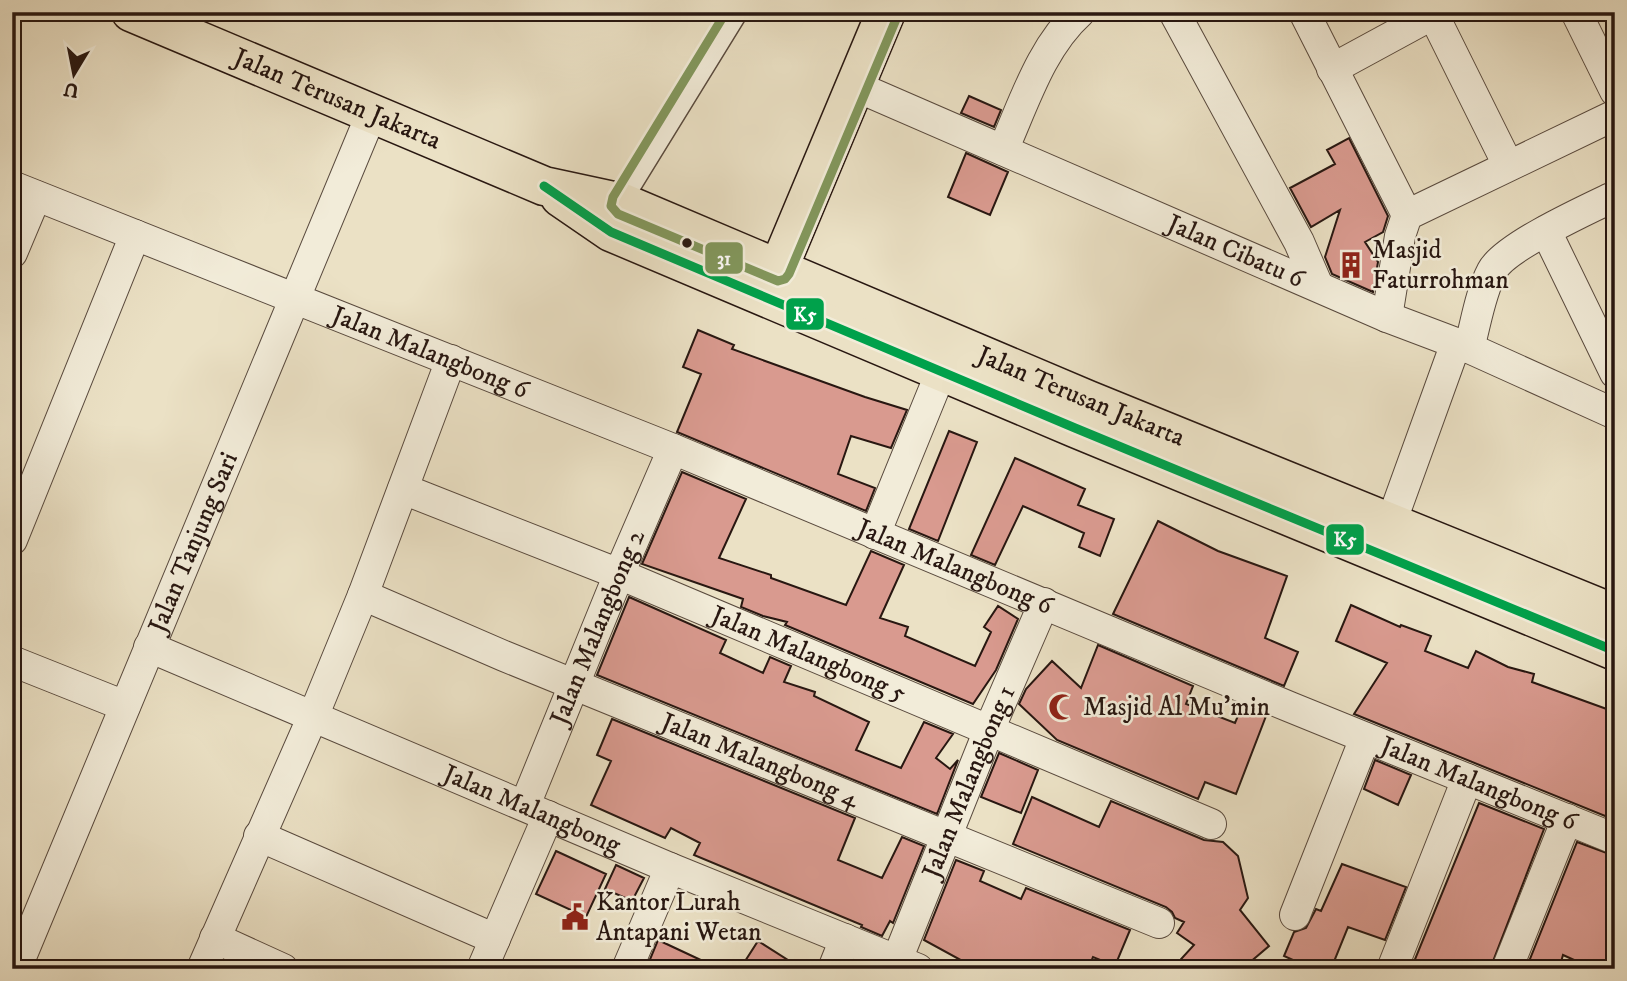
<svg xmlns="http://www.w3.org/2000/svg" width="1627" height="981" viewBox="0 0 1627 981" font-family="'IM FELL DW Pica',serif">
	<style>
		.building { fill: #d99a8f; stroke: #281711; stroke-width: 2 }
		.lines { fill: none; stroke-linecap: round; stroke-linejoin: round }
		.service-casing { stroke: #594a3e; stroke-width: 17 }
		.minor-casing { stroke: #594a3e; stroke-width: 32 }
		.primary-casing { stroke: #281711; stroke-width: 41 }
		.service { stroke: #f2ecd9; stroke-width: 14 }
		.minor { stroke: #f2ecd9; stroke-width: 30 }
		.primary { stroke: #ebe1c5; stroke-width: 38 }
		.bus-1-casing { stroke: #f2ecd9; stroke-width: 14 }
		.bus-2-casing { stroke: #f2ecd9; stroke-width: 14 }
		.bus-1 { stroke: #00a14b; stroke-width: 9 }
		.bus-2 { stroke: #82975c; stroke-width: 9 }
		.bus-dot { fill: #281711; stroke: #f2ecd9; stroke-width: 2.5 }
		.labels { text-anchor: middle; dominant-baseline: central; stroke-width: 5; stroke-linejoin: round; paint-order: stroke }
		.street-label { font-size: 26px; fill: #281711; stroke: #f2ecd9 }
		.poi-label { font-size: 26px; fill: #281711; stroke: #f2ecd9; text-anchor: start }
		.line-badge { stroke: #f2ecd9; stroke-width: 2.5 }
		.badge-label { font-size: 19px; text-anchor: middle; font-weight: bold; fill: #fff }
	</style>
	<rect width="100%" height="100%" fill="#ebe1c5"/>
	<filter id="stains"><feTurbulence type="fractalNoise" baseFrequency=".00286" numOctaves="4"/><feColorMatrix values="0 0 0 0 .2 0 0 0 0 .09 0 0 0 0 .02 0 0 0 .5 -.17"/></filter>
	<radialGradient id="worn" r=".72"><stop offset=".6" stop-color="#630" stop-opacity="0"/><stop offset="1" stop-color="#630" stop-opacity=".3"/></radialGradient>
	<path class="building" d="M969 96 1001 110 994 127 961 113Z
		M1349 138 1388 216 1383 232 1365 242 1378 262 1373 292 1332 274 1325 257 1340 210 1311 227 1290 188 1335 164 1327 150Z
		M966 153 1008 172 990 215 948 197Z
		M698 330 734 345 732 349 865 397 907 410 891 448 851 436 838 474 875 488 866 511 677 432 701 374 683 367Z
		M949 431 977 442 938 541 909 529Z
		M1015 458 1085 489 1078 505 1114 519 1100 556 1079 547 1084 533 1023 506 995 565 971 555Z
		M682 472 746 499 719 558 771 575V578L846 605 871 551 904 565 880 618 908 627 905 636 975 666 991 632 984 627 998 606 1018 619 996 670 973 704 785 625 787 622 763 616 741 607 743 599 642 564Z
		M1158 521 1218 551 1287 576 1265 638 1298 652 1284 686 1113 614Z
		M629 597 726 640 720 653 763 673 770 657 791 666 784 682 815 692 814 696 869 722 856 750 901 768 924 722 953 734 936 758 950 769 958 760 937 814 597 675Z
		M1351 605 1400 627 1401 625 1431 636 1425 651 1468 668 1476 651 1508 667 1534 674 1532 682 1615 712V820L1354 714 1387 663 1336 641Z
		M1098 645 1193 686 1186 704 1235 723 1242 706 1266 716 1236 794 1205 782 1198 799 1057 740 1019 704 1026 689 1052 661 1081 688Z
		M612 719 855 818 838 860 882 878 902 837 924 846 893 923 890 921 882 936 861 927 862 925 694 855 700 843 671 828 665 838 591 805 611 761 597 755Z
		M999 753 1038 770 1021 813 981 797Z
		M1375 760 1411 775 1398 805 1364 789Z
		M1032 797 1099 827 1111 801 1204 840 1223 842 1238 856 1248 898 1240 910 1269 946 1242 969H1172L1194 945 1177 933 1184 922 1175 918 1172 912 1166 907 1013 844Z
		M1479 803 1544 829 1490 969H1411Z
		M1577 842 1615 856V969H1594L1563 955 1559 969H1526Z
		M556 851 606 874 586 917 536 894Z
		M956 860 984 871 980 881 1021 899 1026 888 1130 930 1115 966 1093 957 1088 969H977L924 940Z
		M1342 864 1406 887 1385 940 1348 927 1331 969H1313L1284 956 1294 932 1306 928 1316 909 1321 911Z
		M616 865 644 878 632 901 605 889Z
		M658 940 720 969H646Z
		M758 941 802 969H740Z"/>
	<g class="lines">
		<defs>
			<path id="service" d="M624 202 741 12"/>
			<g id="minor">
				<path d="M1174 12 1299 242 1318 286"/>
				<path d="M1304 12 1407 215"/>
				<path d="M1432 12 1508 165"/>
				<path d="M1576 12 1615 91"/>
				<path d="M1332 69 1437 12"/>
				<path id="s1" d="M855 86 1387 317 1469 348 1615 414"/>
				<path d="M1003 150C1024 103 1041 47 1080 12"/>
				<path id="s2" d="M12 186 673 449 1290 707 1615 839"/>
				<path d="M1546 231 1615 373"/>
				<path d="M12 253 36 196"/>
				<path d="M1387 317 1400 236 1407 215 1615 115"/>
				<path d="M1469 348C1476 323 1480 294 1492 271 1504 247 1588 209 1615 196"/>
				<path id="s3" d="M403 489 619 574 1211 824"/>
				<path d="M1391 523 1456 343"/>
				<path d="M875 534 941 372"/>
				<path d="M12 540 135 235"/>
				<path id="s4" d="M363 595 504 656 1159 923"/>
				<path id="s5" d="M149 647 670 868 918 969"/>
				<path d="M12 661 125 706"/>
				<path id="s6" d="M525 805 619 574 673 449"/>
				<path d="M259 836 495 939"/>
				<path d="M1295 915 1365 738"/>
				<path d="M215 938 283 969"/>
				<path id="s7" d="M897 960 989 730 1044 603"/>
				<path id="s8" d="M16 969 371 115"/>
				<path d="M202 969 317 707 363 595 451 360"/>
				<path d="M482 969 548 816"/>
				<path d="M627 969 670 868"/>
				<path d="M833 969 845 939"/>
				<path d="M1392 969 1467 779"/>
				<path d="M1507 969 1567 819"/>
			</g>
			<g id="primary">
				<path id="s9" d="M131 12 544 186 623 203 1088 400 1615 614"/>
				<path d="M560 197 611 232 1075 428 1615 651"/>
				<path d="M769 291 886 12"/>
			</g>
		</defs>
		<use href="#service" class="service-casing"/>
		<use href="#minor" class="minor-casing"/>
		<use href="#primary" class="primary-casing"/>
		<use href="#service" class="service"/>
		<use href="#minor" class="minor"/>
		<use href="#primary" class="primary"/>
		<defs>
			<path id="bus-1" d="M544 186 611 232 1075 428 1615 651"/>
			<path id="bus-2" d="M726 12 613 197 611 206 618 214 778 281 785 279 789 274 897 17"/>
		</defs>
		<use href="#bus-1" class="bus-1-casing"/>
		<use href="#bus-2" class="bus-2-casing"/>
		<use href="#bus-1" class="bus-1"/>
		<use href="#bus-2" class="bus-2"/>
	</g>
	<defs>
		<symbol id="building-bare" viewBox="-9 -9 18 18"><path d="M-4-6H4V6H1V3H-1V6H-4ZM-2.5-4.3h1.7v1.8h-1.7ZM.8-4.3h1.7v1.8H.8ZM-2.5-1h1.7V.8h-1.7ZM.8-1h1.7V.8H.8Z" fill="#8f2418" stroke="#f2ecd9" stroke-width="2.5" paint-order="stroke"/></symbol>
		<symbol id="mosque-bare" viewBox="-9 -9 18 18"><path d="M3.5-4.9A6 6 0 1 0 3.5 4.9A5 5 0 1 1 3.5-4.9Z" fill="#8f2418" stroke="#f2ecd9" stroke-width="2.5" paint-order="stroke"/></symbol>
		<symbol id="civic-bare" viewBox="-9 -9 18 18"><path d="M-.6-6.5H3V-4.5H.6V-3L4-1V1h2V6H-6V1h2V-1L-.6-3ZM-1.2 2.5V6h2.4V2.5Z" fill="#8f2418" stroke="#f2ecd9" stroke-width="2.5" paint-order="stroke"/></symbol>
	</defs>
	<g fill-rule="evenodd">
		<use href="#building-bare" x="1332" y="246" width="38" height="38"/>
		<use href="#mosque-bare" x="1043" y="688" width="38" height="38"/>
		<use href="#civic-bare" x="556" y="898" width="38" height="38"/>
	</g>
	<circle class="bus-dot" cx="687" cy="243" r="6"/>
	<g class="labels">
		<g class="street-label">
			<text stroke="none"><textPath href="#s9" startOffset="224">Jalan Terusan Jakarta</textPath></text>
			<text stroke="none"><textPath href="#s1" startOffset="415">Jalan Cibatu 6</textPath></text>
			<text stroke="none"><textPath href="#s2" startOffset="450">Jalan Malangbong 6</textPath></text>
			<text stroke="none"><textPath href="#s9" startOffset="1026">Jalan Terusan Jakarta</textPath></text>
			<text stroke="none"><textPath href="#s8" startOffset="462">Jalan Tanjung Sari</textPath></text>
			<text stroke="none"><textPath href="#s2" startOffset="1017">Jalan Malangbong 6</textPath></text>
			<text stroke="none"><textPath href="#s6" startOffset="192">Jalan Malangbong 2</textPath></text>
			<text stroke="none"><textPath href="#s3" startOffset="438">Jalan Malangbong 5</textPath></text>
			<text stroke="none"><textPath href="#s4" startOffset="430">Jalan Malangbong 4</textPath></text>
			<text stroke="none"><textPath href="#s7" startOffset="192">Jalan Malangbong 1</textPath></text>
			<text stroke="none"><textPath href="#s2" startOffset="1584">Jalan Malangbong 6</textPath></text>
			<text stroke="none"><textPath href="#s5" startOffset="416">Jalan Malangbong</textPath></text>
		</g>
		<g class="poi-label">
			<text x="1372" y="250">Masjid<tspan x="1372" dy="30">Faturrohman</tspan></text>
			<text x="1083" y="707">Masjid Al Mu'min</text>
			<text x="596" y="902">Kantor Lurah<tspan x="596" dy="30">Antapani Wetan</tspan></text>
		</g>
	</g>
	<g class="line-badge">
		<rect x="704" y="241" width="40" height="34" rx="7" fill="#82975c"/>
		<rect x="785" y="297" width="40" height="34" rx="7" fill="#00a14b"/>
		<rect x="1325" y="523" width="40" height="33" rx="7" fill="#00a14b"/>
	</g>
	<g class="badge-label">
		<text x="724" y="265">31</text>
		<text x="805" y="321">K5</text>
		<text x="1345" y="546">K5</text>
	</g>
	<rect width="1627" height="981" fill="none" stroke="#ebe1c5" stroke-width="42"/>
	<rect x="14" y="14" width="1599" height="953" fill="none" stroke="#281711" stroke-width="3.5"/>
	<rect x="21" y="21" width="1585" height="939" fill="none" stroke="#281711" stroke-width="2"/>
	<g transform="translate(74 74) rotate(190)" stroke="#f2ecd9" stroke-width="5" paint-order="stroke">
	<path d="M0-5L12 26L0 18L-12 26Z" fill="#281711"/>
	<text y="-10" font-size="19" font-weight="bold" text-anchor="middle" fill="#281711">U</text>
	</g>
	<rect width="100%" height="100%" filter="url(#stains)"/>
	<rect width="100%" height="100%" fill="url(#worn)"/>
</svg>
